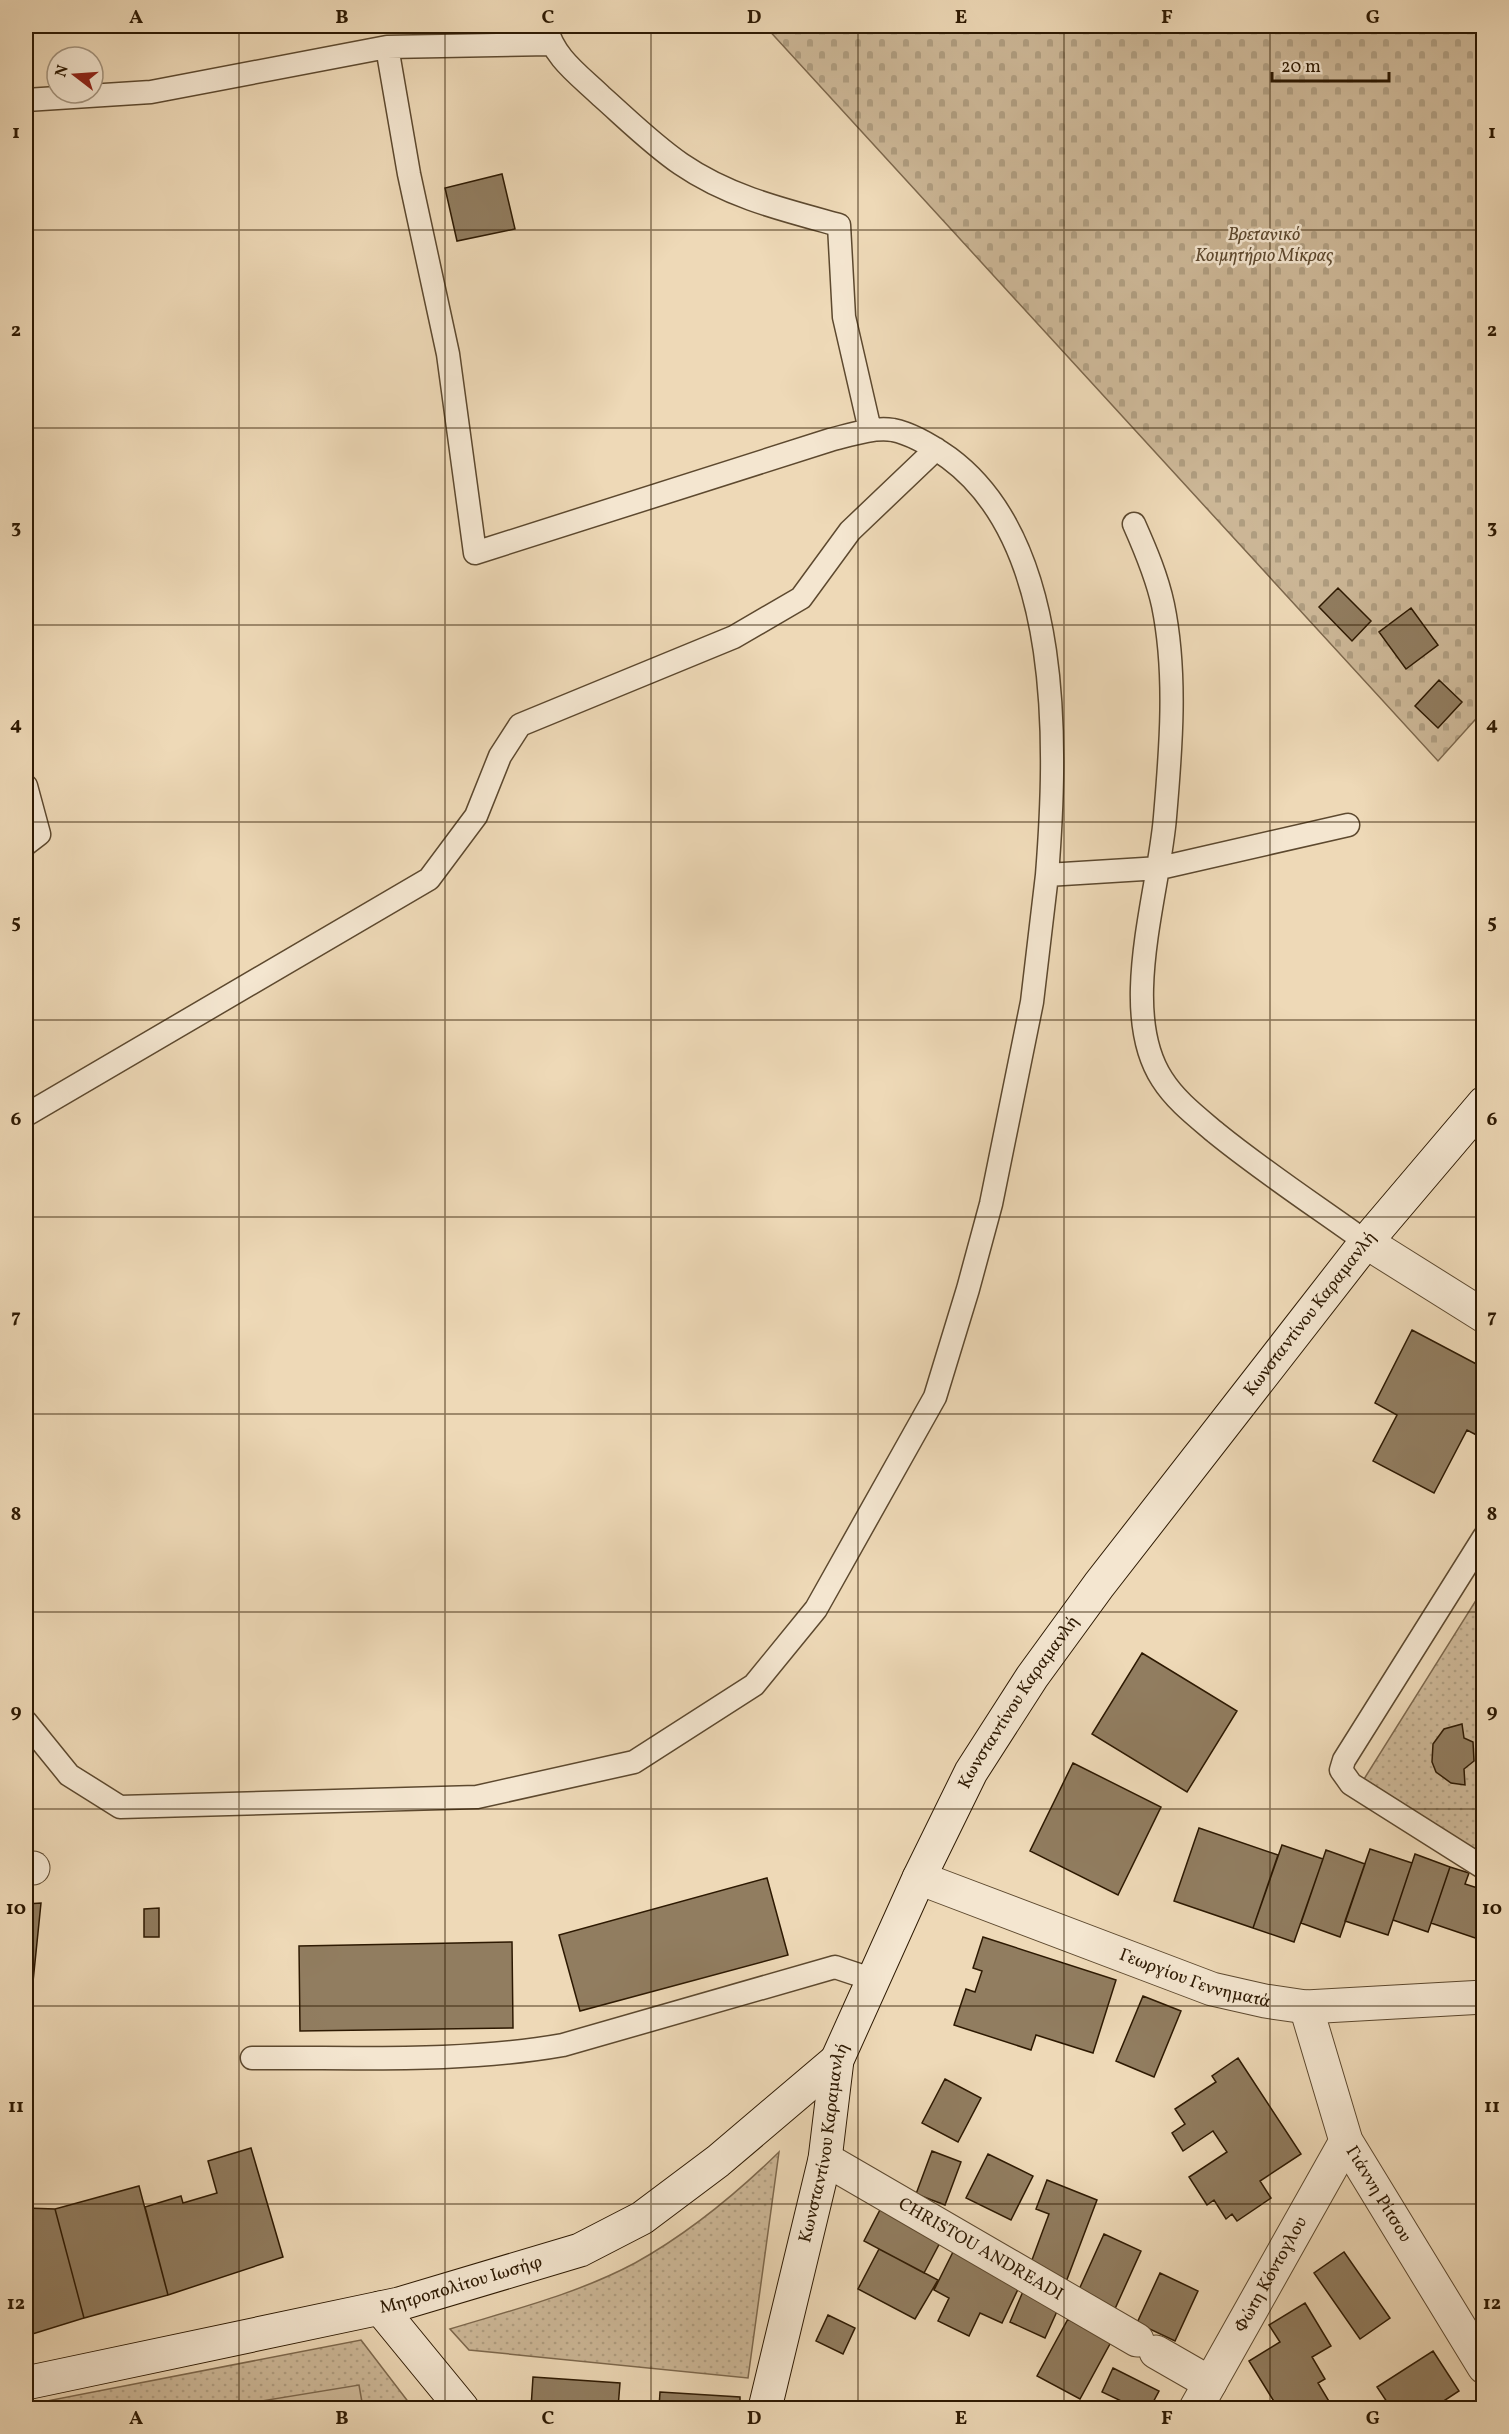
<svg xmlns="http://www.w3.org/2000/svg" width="1509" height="2434" viewBox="0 0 1509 2434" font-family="Vollkorn,serif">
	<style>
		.cemetery { fill: url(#cemetery-stones); stroke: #7d684d; stroke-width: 1.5 }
		.park { fill: url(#park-dots); stroke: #7d684d; stroke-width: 1.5 }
		.pitch { fill: #cdb898; stroke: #7d684d; stroke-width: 1.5 }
		.building { fill: #917d60; stroke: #2d1902; stroke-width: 1.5 }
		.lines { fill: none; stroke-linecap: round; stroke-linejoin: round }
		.lane-casing { stroke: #5d492f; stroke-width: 25 }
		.street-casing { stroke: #5d492f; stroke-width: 35 }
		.secondary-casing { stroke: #2d1902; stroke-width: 35 }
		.lane { stroke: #f4e6d0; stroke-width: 22 }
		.street { stroke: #f4e6d0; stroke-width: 33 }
		.secondary { stroke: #f4e6d0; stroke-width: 33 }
		.grid { fill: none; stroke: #2d1902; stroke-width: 1.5; stroke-opacity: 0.55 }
		.labels { text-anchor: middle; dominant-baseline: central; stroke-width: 5; stroke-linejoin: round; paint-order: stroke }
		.park-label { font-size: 18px; font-style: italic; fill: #5d492f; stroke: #f4e6d0 }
		.street-label { font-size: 18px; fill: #2d1902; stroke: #f4e6d0 }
		.neatline { fill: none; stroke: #2d1902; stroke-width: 2 }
		.grid-label { font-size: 20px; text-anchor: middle; font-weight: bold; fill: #2d1902 }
	</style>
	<defs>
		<pattern id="cemetery-stones" width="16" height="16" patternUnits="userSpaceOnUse" patternTransform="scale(1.5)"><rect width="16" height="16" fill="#cdb898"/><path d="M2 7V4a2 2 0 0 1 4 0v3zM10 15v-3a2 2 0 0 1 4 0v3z" fill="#b09e81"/></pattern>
		<pattern id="park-dots" width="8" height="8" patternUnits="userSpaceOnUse" patternTransform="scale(1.5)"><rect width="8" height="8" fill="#cdb898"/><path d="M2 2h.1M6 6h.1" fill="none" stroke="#b09e81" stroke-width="1.8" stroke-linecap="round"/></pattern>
	</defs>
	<rect width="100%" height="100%" fill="#eed9b7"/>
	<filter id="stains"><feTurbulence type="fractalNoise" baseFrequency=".00333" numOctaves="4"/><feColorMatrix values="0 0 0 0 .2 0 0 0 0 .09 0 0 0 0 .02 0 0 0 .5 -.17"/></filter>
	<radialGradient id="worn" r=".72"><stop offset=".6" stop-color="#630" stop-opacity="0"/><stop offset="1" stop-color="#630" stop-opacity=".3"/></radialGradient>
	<path class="cemetery" d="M765 26H1483V711L1438 761Z"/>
	<path class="park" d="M1483 1589V1855L1364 1779Z
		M779 2152 748 2378 469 2350 450 2329C512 2310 577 2294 635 2263 689 2233 735 2195 779 2152Z
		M361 2340 413 2408H26V2405Z"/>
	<path class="pitch" d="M359 2385 363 2408H256L255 2402Z"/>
	<path class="building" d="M502 174 515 229 457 241 445 188Z
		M1338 588 1371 621 1352 641 1319 607Z
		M1411 608 1438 645 1406 669 1379 632Z
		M1439 680 1462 702 1438 728 1415 706Z
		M1412 1330 1484 1368V1439L1467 1430 1434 1493 1373 1461 1397 1415 1375 1403Z
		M1142 1653 1237 1711 1187 1792 1092 1734Z
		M1462 1724 1464 1738 1473 1742 1474 1761 1464 1769 1465 1785 1451 1783 1436 1772 1432 1762 1433 1744 1444 1729Z
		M1073 1763 1161 1807 1118 1895 1030 1851Z
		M1199 1828 1278 1855 1253 1928 1174 1901Z
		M1282 1845 1323 1859 1294 1942 1253 1928Z
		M1370 1849 1412 1863 1388 1935 1345 1921Z
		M1326 1850 1365 1864 1340 1937 1301 1923Z
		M1415 1854 1450 1867 1428 1932 1393 1920Z
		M1450 1867 1469 1873 1465 1884 1484 1890V1941L1431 1923Z
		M767 1878 788 1955 580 2011 559 1935Z
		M41 1903 28 2031H26V1904Z
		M159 1908V1937H144V1909Z
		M983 1937 1116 1980 1093 2053 1036 2035 1031 2050 954 2025 966 1989 975 1992 982 1971 973 1968Z
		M512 1942 513 2028 300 2031 299 1946Z
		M1143 1996 1181 2011 1154 2077 1116 2061Z
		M26 2031H28L26 2122Z
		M1238 2058 1301 2154 1260 2181 1271 2198 1237 2221 1232 2214 1226 2219 1214 2200 1207 2205 1189 2177 1227 2152 1213 2131 1183 2151 1172 2133 1185 2124 1175 2109 1216 2082 1212 2076Z
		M945 2079 981 2098 958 2142 922 2123Z
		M26 2122 29 2172 26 2173Z
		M251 2148 283 2257 168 2295 145 2207 181 2196 183 2203 217 2193 208 2161Z
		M932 2151 961 2162 945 2205 916 2194Z
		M988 2154 1033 2176 1011 2220 966 2198Z
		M1047 2180 1097 2200 1066 2282 1029 2268 1049 2214 1036 2209Z
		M139 2186 168 2295 84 2318 55 2209Z
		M883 2204 944 2235 924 2273 864 2241Z
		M26 2208 55 2209 84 2318 26 2336Z
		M1104 2234 1141 2251 1114 2311 1077 2294Z
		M879 2249 938 2280 915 2319 858 2289Z
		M954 2250 1021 2283 1002 2323 980 2313 969 2336 938 2321 949 2298 934 2290Z
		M1344 2252 1390 2318 1360 2339 1314 2273Z
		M1160 2273 1198 2291 1175 2341 1137 2323Z
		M1027 2282 1063 2298 1045 2338 1010 2322Z
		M1305 2303 1331 2346 1312 2357 1325 2379 1318 2383 1333 2408H1278L1249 2361 1280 2342 1269 2325Z
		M828 2315 855 2328 843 2354 816 2341Z
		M1068 2319 1111 2342 1080 2399 1037 2376Z
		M1433 2351 1459 2391 1433 2408H1391L1377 2387Z
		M1113 2368 1159 2391 1150 2408H1136L1102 2392Z
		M533 2377 620 2383 618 2408H531Z
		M660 2392 740 2397V2408H659Z"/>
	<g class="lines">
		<defs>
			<path id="lane" d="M546 26C553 57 578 74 601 96 627 119 652 144 681 164 729 197 784 210 839 225L844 317 870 430
				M387 47 409 174 448 354 475 553 830 440C850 435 872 427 893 430 913 434 932 446 949 458 1064 543 1057 748 1047 875L1160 868 1348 825
				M26 100 151 92 387 47 550 44
				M1134 524C1146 551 1157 577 1163 605 1177 673 1171 748 1165 817 1159 893 1118 1011 1162 1079 1176 1101 1196 1116 1216 1133 1264 1172 1316 1206 1366 1242
				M26 786 39 834 26 844
				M26 1115 429 879 476 816 500 756 520 725 734 637 801 598 850 531 936 449
				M1484 1537 1344 1760 1341 1770 1351 1784 1484 1868
				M26 1722 69 1775 120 1807 477 1797 634 1762 754 1685 816 1609 935 1397 968 1289 991 1204 1032 1002 1047 875
				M252 2058C355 2057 461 2063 563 2045L835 1967 874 1980"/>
			<g id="street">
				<path d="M1366 1242 1484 1316"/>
				<path d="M26 1868H33"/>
				<path id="s1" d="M919 1878 1212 1989 1265 2001 1306 2007 1484 1997"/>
				<path id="s2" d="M1306 2007 1346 2141 1484 2367"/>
				<path id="s3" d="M825 2159 1137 2340"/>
				<path d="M1156 2352 1210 2383"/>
				<path id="s4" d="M1196 2408 1346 2141"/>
			</g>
			<g id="secondary">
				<path d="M380 2308 462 2408"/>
				<path id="s5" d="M26 2383 399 2304 580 2250 642 2218 718 2161 837 2060"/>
				<path id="s6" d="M765 2408 825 2159 837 2060 919 1878 971 1772 1032 1677 1099 1585 1366 1242 1484 1103"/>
			</g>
		</defs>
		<use href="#lane" class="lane-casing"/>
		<use href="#street" class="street-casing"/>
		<use href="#secondary" class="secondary-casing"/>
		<use href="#lane" class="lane"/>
		<use href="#street" class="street"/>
		<use href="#secondary" class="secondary"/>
	</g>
	<path class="grid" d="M239 26V2408M445 26V2408M651 26V2408M858 26V2408M1064 26V2408M1270 26V2408M26 230H1484M26 428H1484M26 625H1484M26 822H1484M26 1020H1484M26 1217H1484M26 1414H1484M26 1612H1484M26 1809H1484M26 2006H1484M26 2204H1484"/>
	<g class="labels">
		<g class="park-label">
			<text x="1264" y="235">Βρετανικό<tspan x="1264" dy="21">Κοιμητήριο Μίκρας</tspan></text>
		</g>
		<g class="street-label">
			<text stroke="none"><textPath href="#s6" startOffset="1244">Κωνσταντίνου Καραμανλή</textPath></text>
			<text stroke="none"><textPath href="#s6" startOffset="758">Κωνσταντίνου Καραμανλή</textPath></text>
			<text stroke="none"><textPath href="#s1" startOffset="294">Γεωργίου Γεννηματά</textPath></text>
			<text stroke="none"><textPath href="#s6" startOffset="272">Κωνσταντίνου Καραμανλή</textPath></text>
			<text stroke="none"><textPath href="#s2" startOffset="202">Γιάννη Ρίτσου</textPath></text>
			<text stroke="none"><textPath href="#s3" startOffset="180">CHRISTOU ANDREADI</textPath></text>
			<text stroke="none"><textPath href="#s4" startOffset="153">Φώτη Κόντογλου</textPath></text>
			<text stroke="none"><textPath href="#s5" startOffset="446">Μητροπολίτου Ιωσήφ</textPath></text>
		</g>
	</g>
	<rect width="1509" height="2434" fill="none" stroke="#eed9b7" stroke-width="66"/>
	<g transform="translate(75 75) rotate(287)"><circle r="28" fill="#f4e6d0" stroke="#a4947e" stroke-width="1.5"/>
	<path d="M0-4.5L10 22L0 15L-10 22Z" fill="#8f2418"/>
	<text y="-9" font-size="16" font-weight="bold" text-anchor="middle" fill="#2d1902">N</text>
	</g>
	<path d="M1272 72v9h117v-9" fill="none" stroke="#2d1902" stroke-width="3"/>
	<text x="1281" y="72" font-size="18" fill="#2d1902" stroke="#f4e6d0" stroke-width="4.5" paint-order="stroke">20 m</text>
	<rect x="33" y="33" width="1443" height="2368" class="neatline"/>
	<g class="grid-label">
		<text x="136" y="23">A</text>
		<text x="342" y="23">B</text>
		<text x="548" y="23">C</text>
		<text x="754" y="23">D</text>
		<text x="961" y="23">E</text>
		<text x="1167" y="23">F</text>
		<text x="1373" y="23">G</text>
		<text x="16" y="138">1</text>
		<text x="1492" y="138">1</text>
		<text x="16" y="336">2</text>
		<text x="1492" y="336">2</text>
		<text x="16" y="533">3</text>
		<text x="1492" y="533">3</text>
		<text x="16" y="730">4</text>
		<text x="1492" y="730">4</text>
		<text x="16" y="928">5</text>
		<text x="1492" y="928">5</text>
		<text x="16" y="1125">6</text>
		<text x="1492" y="1125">6</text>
		<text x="16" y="1322">7</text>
		<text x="1492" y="1322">7</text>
		<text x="16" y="1520">8</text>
		<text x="1492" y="1520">8</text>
		<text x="16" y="1717">9</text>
		<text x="1492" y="1717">9</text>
		<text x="16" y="1914">10</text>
		<text x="1492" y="1914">10</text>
		<text x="16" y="2112">11</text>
		<text x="1492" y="2112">11</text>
		<text x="16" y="2309">12</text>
		<text x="1492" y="2309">12</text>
		<text x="136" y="2424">A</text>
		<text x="342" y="2424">B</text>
		<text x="548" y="2424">C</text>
		<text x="754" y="2424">D</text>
		<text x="961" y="2424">E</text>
		<text x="1167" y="2424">F</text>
		<text x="1373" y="2424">G</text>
	</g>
	<rect width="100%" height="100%" filter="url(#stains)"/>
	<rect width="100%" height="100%" fill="url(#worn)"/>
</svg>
